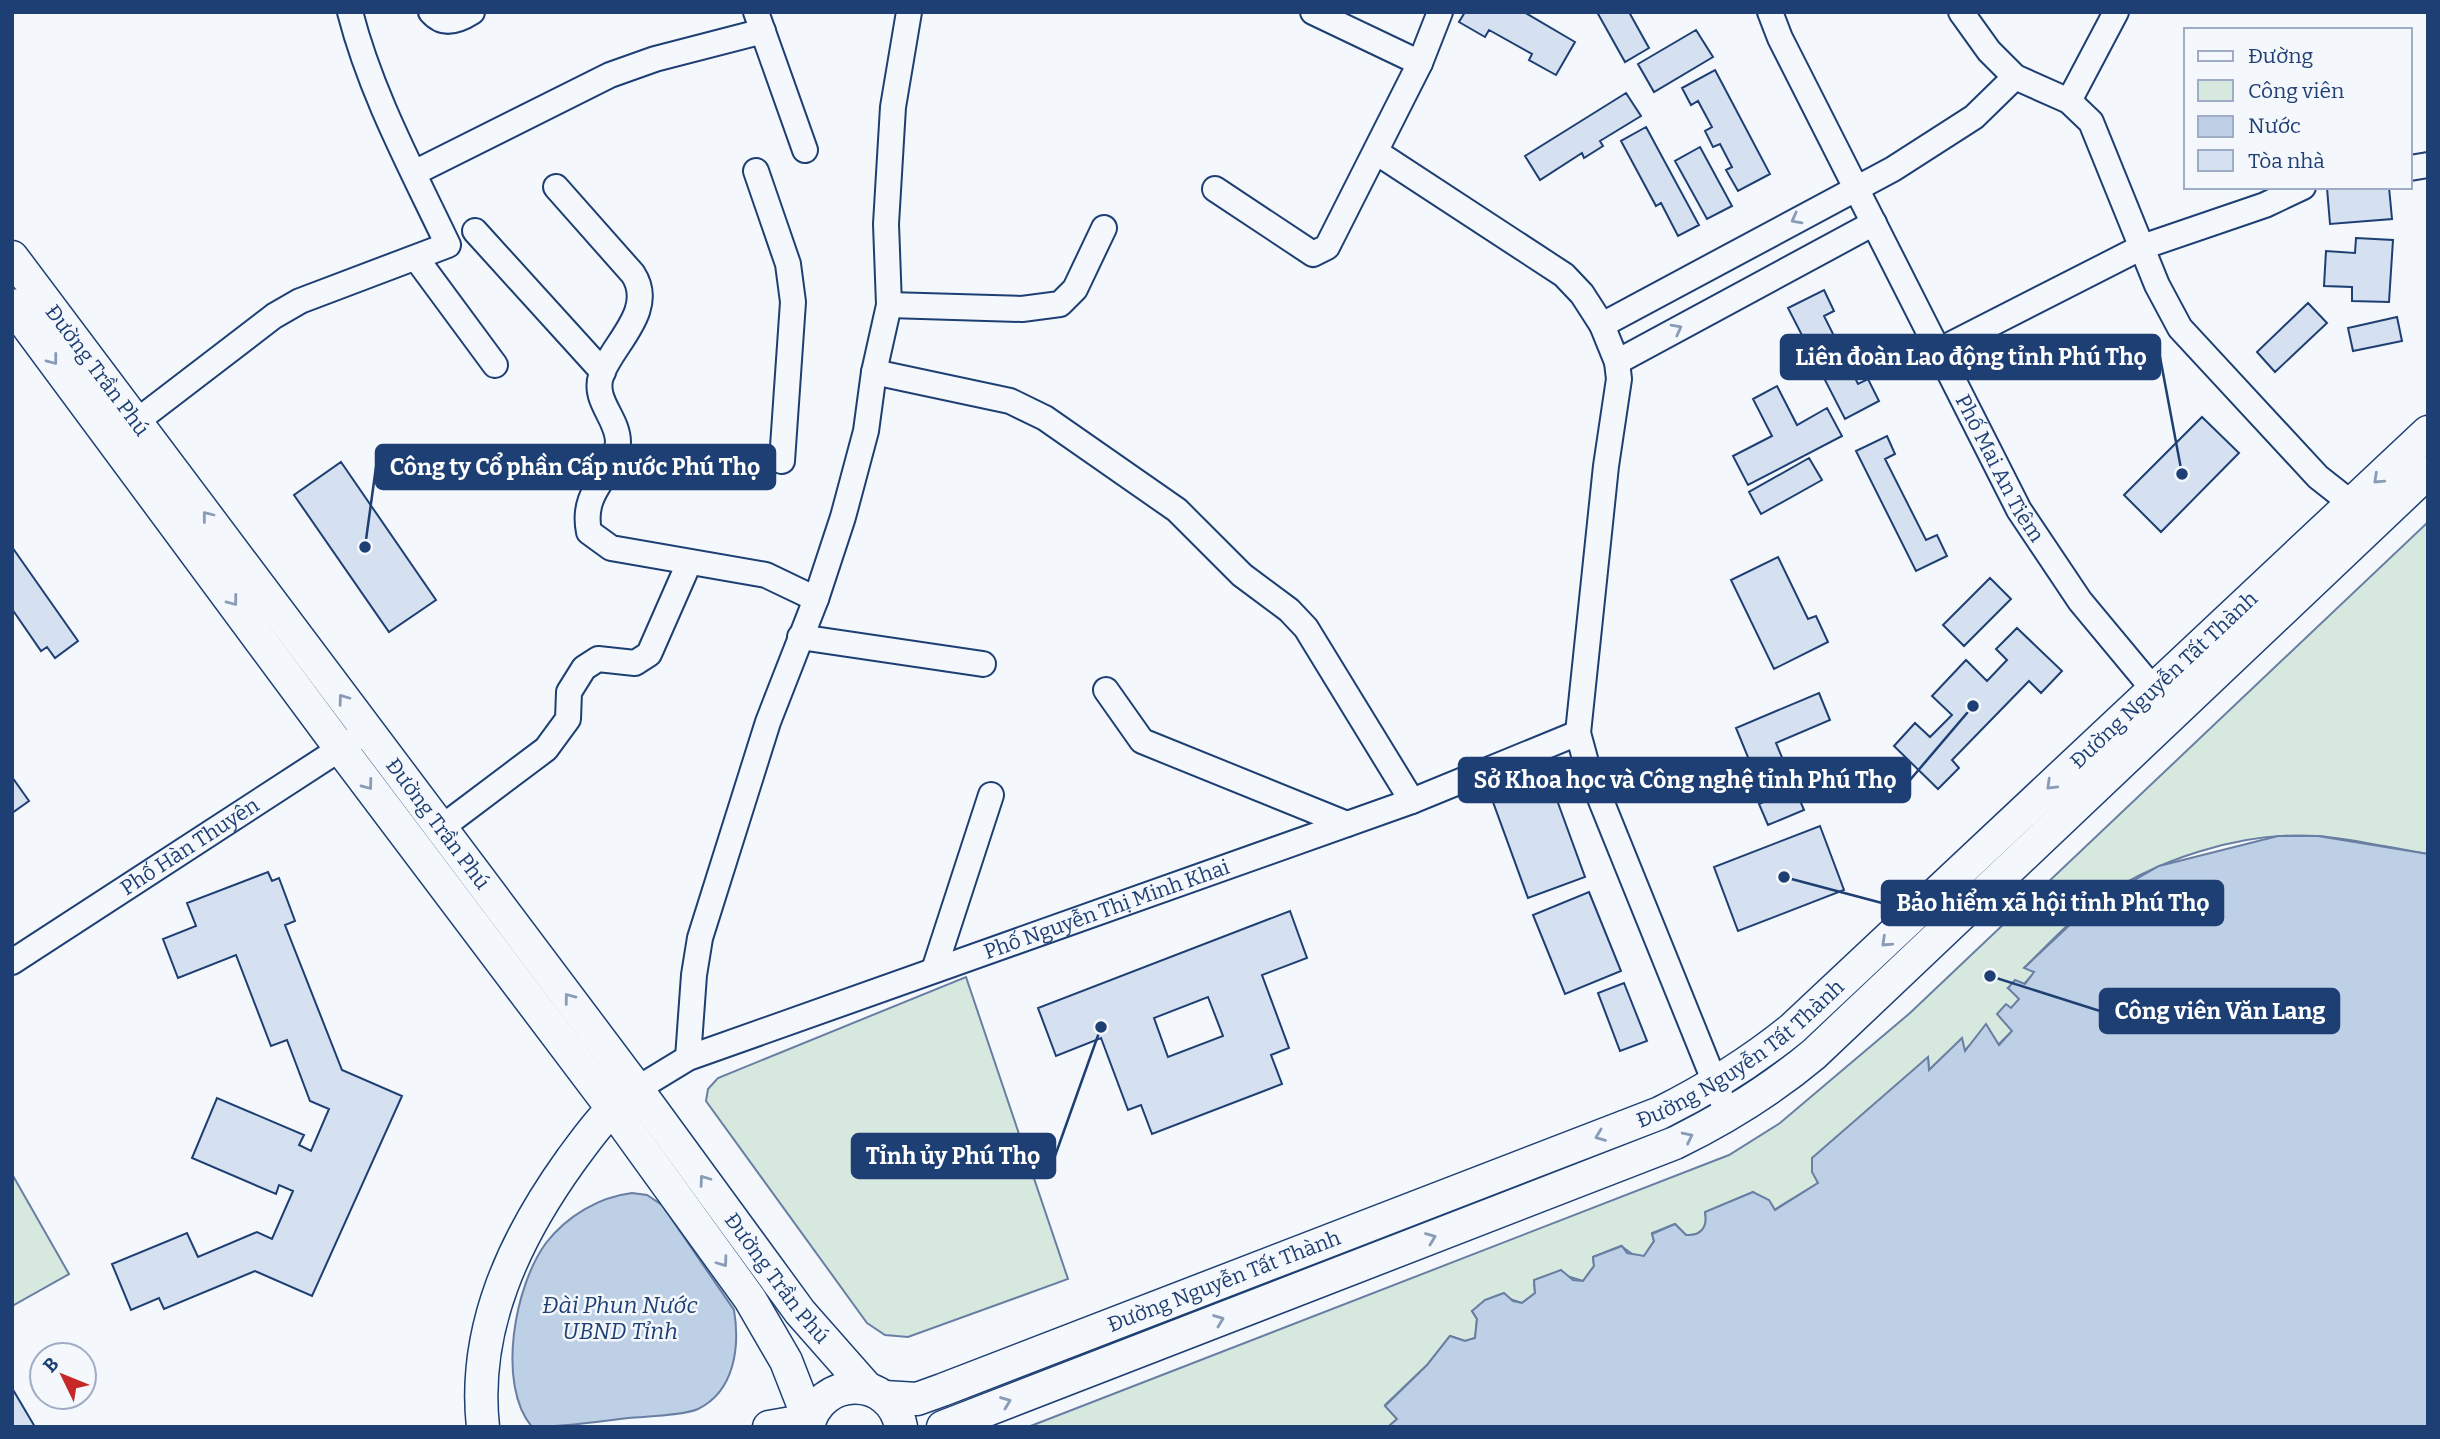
<svg xmlns="http://www.w3.org/2000/svg" width="2440" height="1439" viewBox="0 0 2440 1439" font-family="Bitter,serif">
	<style>
		.green { fill: #d7e8df; stroke: #687fa3; stroke-width: 2 }
		.water { fill: #bed0e5; stroke: #687fa3; stroke-width: 2 }
		.building { fill: #d5e0f0; stroke: #1d3f73; stroke-width: 2; fill-rule: evenodd }
		.lines { fill: none; stroke-linecap: round; stroke-linejoin: round }
		.minor-casing { stroke: #1d3f73; stroke-width: 28 }
		.major-casing { stroke: #1d3f73; stroke-width: 35 }
		.minor { stroke: #f4f7fb; stroke-width: 24 }
		.major { stroke: #f4f7fb; stroke-width: 32 }
		.oneway { stroke: #889bb7 }
		.labels { text-anchor: middle; dominant-baseline: central; stroke-width: 5; stroke-linejoin: round; paint-order: stroke }
		.street-label { font-size: 21px; fill: #1d3f73; stroke: #f4f7fb }
		.water-label { font-size: 23px; font-style: italic; fill: #1d3f73; stroke: #f4f7fb }
		.leader { fill: none; stroke: #1d3f73; stroke-width: 2.5 }
		.callout-dot { fill: #1d3f73; stroke: #f4f7fb; stroke-width: 2.5 }
		.callout { fill: #1d3f73; stroke: #1d3f73; stroke-width: 2.5 }
		.callout-label { font-size: 23px; text-anchor: middle; font-weight: bold; fill: #fff }
	</style>
	<rect width="100%" height="100%" fill="#f4f7fb"/>
	<path class="green" d="M2428 522V854C2391 848 2354 839 2317 836 2241 831 2152 860 2091 905 2067 923 2046 947 2025 967L2035 972 2024 984 2008 988 2020 999 2011 1009 2012 1031 1998 1045 1977 1038 1964 1051 1962 1039 1929 1070 1928 1058 1818 1183 1774 1210 1753 1192 1705 1212C1708 1227 1702 1236 1686 1235L1675 1224 1652 1233 1654 1241 1644 1256H1635L1621 1246 1593 1257 1594 1266 1583 1281 1567 1276 1534 1281 1535 1293 1522 1303 1507 1298 1472 1311 1477 1319 1475 1338 1465 1341 1450 1336 1427 1365 1385 1405 1397 1419 1388 1427H1028L1729 1155 1780 1123 1910 1013Z
		M966 977 1068 1279 908 1337 885 1335 867 1323 706 1101 708 1089 718 1078Z
		M12 1174 69 1274 12 1306Z"/>
	<path class="water" d="M2278 836H2318L2428 854V1427H1388L1397 1419 1385 1406 1427 1365 1450 1336 1465 1341 1475 1338 1477 1319 1472 1311 1485 1300 1504 1293 1513 1301 1522 1303 1535 1293 1534 1280 1561 1270 1573 1280 1583 1281 1594 1266 1593 1257 1622 1246 1627 1253 1644 1256 1654 1241 1652 1234 1675 1224 1686 1235C1701 1236 1708 1227 1705 1212L1753 1192 1769 1200 1775 1210 1818 1183 1812 1172V1158L1928 1057 1929 1070 1962 1038 1965 1051 1986 1024 1999 1045 2012 1031 1997 1014 2006 1004 2011 1008 2019 999 2008 988 2015 980 2025 984 2034 972 2024 968 2091 905 2159 866Z
		M632 1193 647 1195 662 1205 734 1310C740 1346 735 1391 698 1409 682 1416 647 1416 628 1418 595 1422 565 1427 532 1427 496 1384 515 1285 546 1243 567 1216 599 1197 632 1193Z"/>
	<path class="building" d="M1465 12H1524L1575 42 1556 75 1529 60 1532 54 1489 30 1485 37 1459 22Z
		M1597 12H1629L1649 48 1625 62Z
		M1696 30 1713 57 1654 92 1638 64Z
		M1715 70 1770 174 1738 191 1726 170 1732 167 1720 144 1713 147 1705 131 1712 127 1698 101 1691 105 1682 88Z
		M1626 93 1641 116 1600 141 1603 146 1584 158 1582 153 1540 180 1525 156Z
		M1646 127 1699 225 1678 236 1661 203 1656 206 1621 141Z
		M1700 147 1732 206 1707 219 1675 161Z
		M2389 187 2392 219 2330 224 2327 188Z
		M2356 238 2393 240 2389 302 2352 301V287L2324 286 2326 251 2355 253Z
		M1824 290 1834 311 1824 316 1858 384 1868 379 1879 401 1845 419 1788 308Z
		M2308 303 2327 323 2275 372 2257 352Z
		M2397 317 2402 341 2353 351 2348 328Z
		M1777 386 1797 425 1827 408 1842 436 1748 485 1733 456 1772 436 1753 399Z
		M2202 417 2239 453 2161 532 2124 495Z
		M1887 436 1895 454 1885 459 1926 540 1937 535 1947 556 1916 571 1856 451Z
		M1809 458 1822 480 1761 514 1749 492Z
		M341 462 436 600 389 632 294 495Z
		M12 547 78 641 55 658 47 647 41 651 12 609Z
		M1778 557 1808 619 1816 616 1828 642 1774 669 1731 580Z
		M1990 578 2011 599 1964 646 1943 625Z
		M2017 628 2062 671 2041 693 2029 681 1952 760 1959 768 1938 789 1894 746 1915 723 1930 737 1952 715 1932 696 1966 660 1987 681 2007 660 1996 649Z
		M1819 693 1830 720 1776 743 1804 810 1768 825 1759 804 1766 801 1736 728Z
		M1546 770 1585 877 1528 898 1489 791Z
		M12 777 29 801 12 813Z
		M1820 826 1844 890 1738 931 1714 867Z
		M268 872 272 881 279 878 295 921 285 925 342 1070 402 1096 312 1296 255 1271 164 1309 159 1298 131 1310 112 1264 187 1233 198 1257 257 1232 272 1239 293 1191 279 1185 276 1194 192 1158 217 1098 304 1135 299 1145 311 1151 329 1109 310 1101 287 1040 271 1046 236 955 178 978 163 939 196 926 187 903Z
		M1589 892 1621 971 1565 994 1533 915Z
		M1290 911 1307 958 1262 975 1289 1048 1271 1055 1282 1084 1152 1134 1141 1105 1128 1110 1101 1038 1056 1056 1038 1008ZM1208 997 1223 1036 1168 1057 1154 1018Z
		M1624 983 1647 1041 1620 1051 1598 993Z
		M12 1388 35 1427H12Z"/>
	<g class="lines">
		<defs>
			<g id="minor">
				<path d="M431 12C443 26 458 21 472 12"/>
				<path d="M756 12 805 150"/>
				<path d="M1313 12 1420 63"/>
				<path id="s1" d="M1770 12 1780 38 2019 510 2080 601 2164 702"/>
				<path d="M1961 12 1989 51 2015 77 2069 101 2091 122 2157 285 2180 328 2318 477 2351 503"/>
				<path d="M2069 101 2116 12"/>
				<path d="M1376 152 1564 275 1582 294 1602 325 1617 362 1619 379 1606 466 1578 733 1587 766 1722 1100"/>
				<path d="M2410 168 2428 165"/>
				<path d="M756 171 788 264 793 302 782 461"/>
				<path d="M414 173 610 75 655 59 763 31"/>
				<path d="M556 187 633 274C657 311 611 345 601 376 593 401 618 418 618 442 616 476 580 488 589 532L611 548 766 575 816 599"/>
				<path d="M1215 189 1313 254 1327 247 1420 63 1440 12"/>
				<path d="M475 231 603 372"/>
				<path d="M416 258 495 365"/>
				<path d="M889 305 1022 309 1060 304 1075 289 1104 228"/>
				<path d="M1602 325 1893 169 1974 117 2015 77"/>
				<path d="M1940 350 2142 247 2265 205 2303 187"/>
				<path d="M1617 362 1874 223"/>
				<path d="M874 372 1010 401 1045 418 1177 510 1242 575 1289 610 1306 628 1412 801"/>
				<path d="M124 431 274 316 300 301 448 245C412 169 371 94 350 12"/>
				<path d="M800 637 983 664"/>
				<path d="M1106 690 1142 741 1347 824"/>
				<path d="M441 828 546 749 568 719 569 692 584 668 598 659 635 663 649 654 689 563"/>
				<path id="s2" d="M12 962 355 739"/>
				<path d="M934 970 991 795"/>
				<path d="M688 1058 694 975 700 938 768 722 816 599 843 517 866 431 874 372 889 305 886 224 893 107 909 12"/>
				<path id="s3" d="M637 1089 688 1058 1412 801 1578 733"/>
			</g>
			<g id="major">
				<path id="s4" d="M12 257 637 1089 800 1312 867 1388"/>
				<path d="M12 305 341 749 612 1108 750 1299 786 1361 809 1420 769 1427"/>
				<path id="s5" d="M884 1397 917 1399 942 1390 1660 1113C1708 1089 1750 1063 1792 1029L2428 432"/>
				<path d="M483 1427C472 1328 515 1238 571 1160 588 1137 605 1113 627 1096"/>
				<path d="M808 1427C819 1375 891 1374 901 1427"/>
				<path d="M943 1427 1675 1143C1726 1118 1770 1091 1814 1054L2428 472"/>
			</g>
		</defs>
		<use href="#minor" class="minor-casing"/>
		<use href="#major" class="major-casing"/>
		<use href="#minor" class="minor"/>
		<use href="#major" class="major"/>
	</g>
	<defs><path id="oneway-chevron" d="M-2-3.5L2.5 0L-2 3.5" fill="none" stroke-width="1.6" stroke-linecap="round" stroke-linejoin="round" transform="scale(1.75)"/></defs>
	<g class="oneway">
		<use href="#oneway-chevron" transform="translate(1796 219) rotate(152)"/>
		<use href="#oneway-chevron" transform="translate(1677 329) rotate(-28)"/>
		<use href="#oneway-chevron" transform="translate(53 360) rotate(53)"/>
		<use href="#oneway-chevron" transform="translate(2378 479) rotate(137)"/>
		<use href="#oneway-chevron" transform="translate(207 516) rotate(-128)"/>
		<use href="#oneway-chevron" transform="translate(233 601) rotate(53)"/>
		<use href="#oneway-chevron" transform="translate(343 699) rotate(-126)"/>
		<use href="#oneway-chevron" transform="translate(368 785) rotate(53)"/>
		<use href="#oneway-chevron" transform="translate(2051 785) rotate(136)"/>
		<use href="#oneway-chevron" transform="translate(1886 942) rotate(137)"/>
		<use href="#oneway-chevron" transform="translate(569 998) rotate(-127)"/>
		<use href="#oneway-chevron" transform="translate(1600 1136) rotate(159)"/>
		<use href="#oneway-chevron" transform="translate(1688 1137) rotate(-26)"/>
		<use href="#oneway-chevron" transform="translate(704 1180) rotate(-126)"/>
		<use href="#oneway-chevron" transform="translate(1431 1238) rotate(-21)"/>
		<use href="#oneway-chevron" transform="translate(723 1262) rotate(54)"/>
		<use href="#oneway-chevron" transform="translate(1219 1320) rotate(-21)"/>
		<use href="#oneway-chevron" transform="translate(1006 1402) rotate(-21)"/>
	</g>
	<g class="labels">
		<g class="street-label">
			<text stroke="none"><textPath href="#s4" startOffset="142">Đường Trần Phú</textPath></text>
			<text stroke="none"><textPath href="#s1" startOffset="511">Phố Mai An Tiêm</textPath></text>
			<text stroke="none"><textPath href="#s5" startOffset="1496">Đường Nguyễn Tất Thành</textPath></text>
			<text stroke="none"><textPath href="#s4" startOffset="709">Đường Trần Phú</textPath></text>
			<text stroke="none"><textPath href="#s2" startOffset="212">Phố Hàn Thuyên</textPath></text>
			<text stroke="none"><textPath href="#s3" startOffset="504">Phố Nguyễn Thị Minh Khai</textPath></text>
			<text stroke="none"><textPath href="#s5" startOffset="929">Đường Nguyễn Tất Thành</textPath></text>
			<text stroke="none"><textPath href="#s4" startOffset="1276">Đường Trần Phú</textPath></text>
			<text stroke="none"><textPath href="#s5" startOffset="362">Đường Nguyễn Tất Thành</textPath></text>
		</g>
		<g class="water-label">
			<text x="620" y="1305">Đài Phun Nước<tspan x="620" dy="26">UBND Tỉnh</tspan></text>
		</g>
	</g>
	<path class="leader" d="M2182 474L2160 357M365 547L376 467M1973 706L1910 780M1784 877L1882 903M1990 976L2100 1011M1101 1027L1055 1156"/>
	<g class="callout-dot">
		<circle cx="2182" cy="474" r="7"/>
		<circle cx="365" cy="547" r="7"/>
		<circle cx="1973" cy="706" r="7"/>
		<circle cx="1784" cy="877" r="7"/>
		<circle cx="1990" cy="976" r="7"/>
		<circle cx="1101" cy="1027" r="7"/>
	</g>
	<g class="callout">
		<rect x="1781" y="335" width="379" height="44" rx="7"/>
		<rect x="376" y="445" width="399" height="44" rx="7"/>
		<rect x="1459" y="758" width="451" height="44" rx="7"/>
		<rect x="1882" y="881" width="341" height="44" rx="7"/>
		<rect x="2100" y="989" width="239" height="44" rx="7"/>
		<rect x="852" y="1134" width="203" height="44" rx="7"/>
	</g>
	<g class="callout-label">
		<text x="1971" y="365">Liên đoàn Lao động tỉnh Phú Thọ</text>
		<text x="575" y="475">Công ty Cổ phần Cấp nước Phú Thọ</text>
		<text x="1685" y="788">Sở Khoa học và Công nghệ tỉnh Phú Thọ</text>
		<text x="2053" y="911">Bảo hiểm xã hội tỉnh Phú Thọ</text>
		<text x="2220" y="1019">Công viên Văn Lang</text>
		<text x="953" y="1164">Tỉnh ủy Phú Thọ</text>
	</g>
	<rect width="2440" height="1439" fill="none" stroke="#1d3f73" stroke-width="28"/>
	<rect x="2184" y="28" width="228" height="161" fill="#f4f7fb" stroke="#9eadc5" stroke-width="2"/>
	<rect x="2198" y="51" width="35" height="10" fill="#f4f7fb" stroke="#9eadc5" stroke-width="2"/>
	<text x="2248" y="63" font-size="21" fill="#1d3f73">Đường</text>
	<rect x="2198" y="80" width="35" height="21" fill="#d7e8df" stroke="#9eadc5" stroke-width="2"/>
	<text x="2248" y="98" font-size="21" fill="#1d3f73">Công viên</text>
	<rect x="2198" y="116" width="35" height="21" fill="#bed0e5" stroke="#9eadc5" stroke-width="2"/>
	<text x="2248" y="133" font-size="21" fill="#1d3f73">Nước</text>
	<rect x="2198" y="150" width="35" height="21" fill="#d5e0f0" stroke="#9eadc5" stroke-width="2"/>
	<text x="2248" y="168" font-size="21" fill="#1d3f73">Tòa nhà</text>
	<g transform="translate(63 1376) rotate(313)"><circle r="33" fill="#f4f7fb" stroke="#9eadc5" stroke-width="2"/>
	<path d="M0-5L12 26L0 18L-12 26Z" fill="#c62828"/>
	<text y="-10" font-size="19" font-weight="bold" text-anchor="middle" fill="#1d3f73">B</text>
	</g>
</svg>
